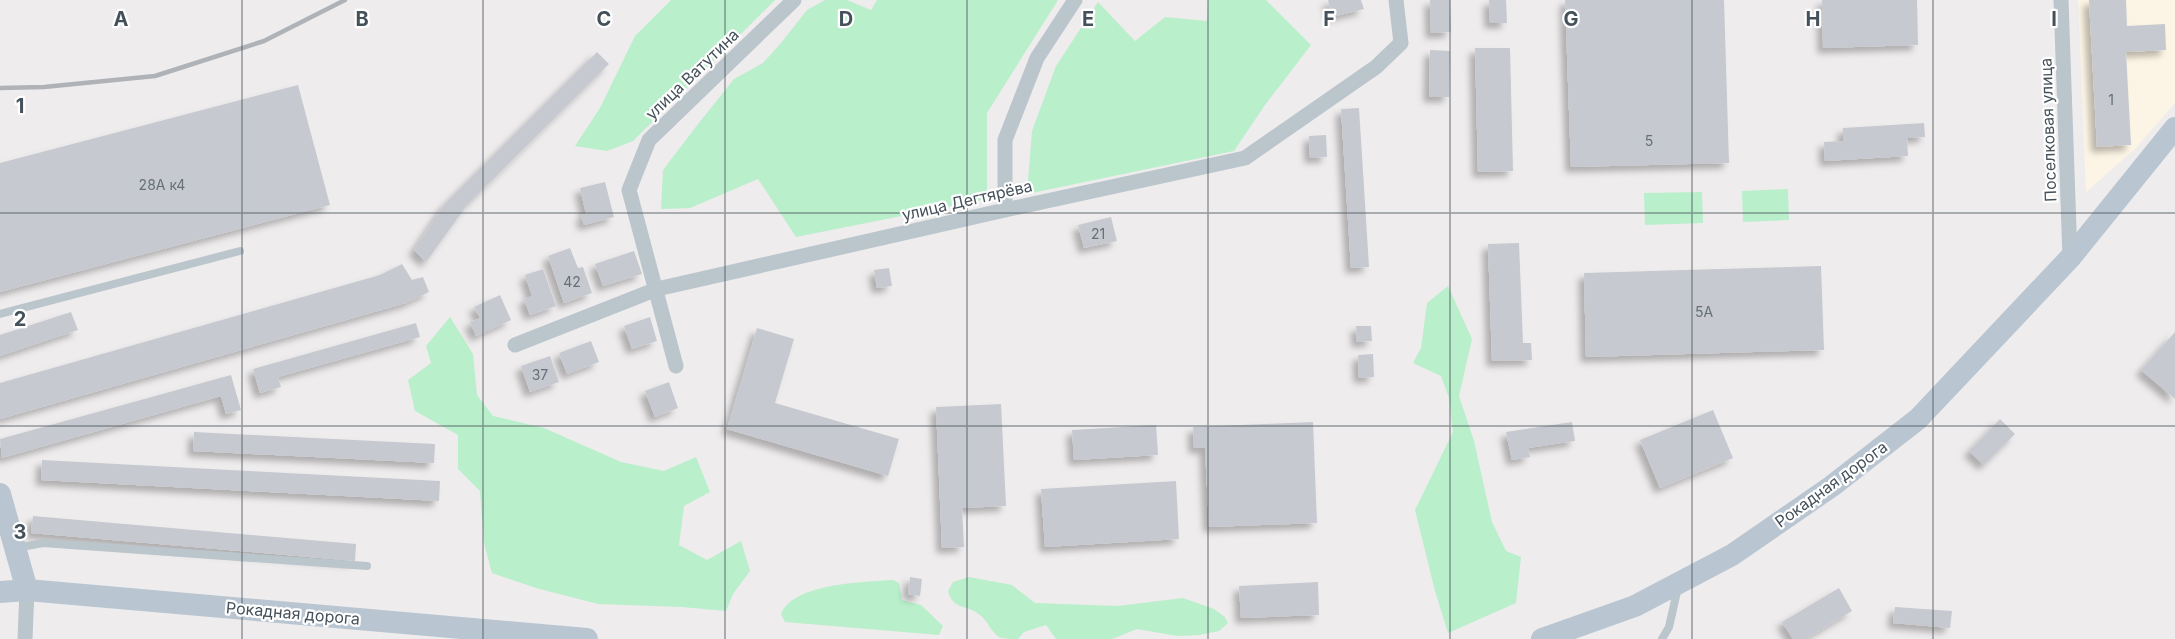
<svg xmlns="http://www.w3.org/2000/svg" width="2175" height="639" viewBox="0 0 2175 639" font-family="Inter,sans-serif">
	<style>
		.commercial { fill: #fcf4e4 }
		.green { fill: #b9efcb }
		.building { fill: #c6cad0; filter: url(#shadow) }
		.lines { fill: none; stroke-linecap: round; stroke-linejoin: round }
		.lane { stroke: #bac5cc; stroke-width: 8 }
		.street { stroke: #bac5cc; stroke-width: 15 }
		.secondary { stroke: #b9c6d1; stroke-width: 22 }
		.rail { stroke: #afb2b7; stroke-width: 4.5 }
		.grid { fill: none; stroke: #45515a; stroke-width: 1.5; stroke-opacity: 0.55 }
		.labels { text-anchor: middle; dominant-baseline: central; stroke-width: 4.5; stroke-linejoin: round; paint-order: stroke }
		.number-label { font-size: 14px; fill: #656f78 }
		.street-label { font-size: 16px; fill: #45515a; stroke: #fff }
		.grid-label { font-size: 20px; text-anchor: middle; font-weight: bold; fill: #45515a; stroke: #fff; stroke-width: 4.5; stroke-linejoin: round; paint-order: stroke }
	</style>
	<defs>
		<filter id="shadow"><feDropShadow dx="-5.5" dy="5.5" stdDeviation="3" flood-color="#0004"/></filter>
	</defs>
	<rect width="100%" height="100%" fill="#efeced"/>
	<path class="commercial" d="M2078 0H2175V103L2136 148 2086 192Z"/>
	<path class="green" d="M671 0H775L633 141 607 151 575 146 600 108 635 36Z
		M825 0H847L871 10 877 0H1058L987 113V199L796 237 758 179 690 208 661 209 663 170 698 124 734 79 763 63 781 43 807 10Z
		M1208 0H1266L1311 45 1265 105 1234 151 1027 194 1032 131 1056 66 1098 2 1135 41 1165 17 1207 21Z
		M1788 189 1789 220 1743 222 1742 191Z
		M1702 192 1703 223 1645 225 1644 193Z
		M1448 286 1472 339 1459 396 1474 441 1492 522 1506 551 1521 557 1516 603 1448 633 1435 591 1415 510 1453 432 1449 398 1441 376 1413 363 1421 348 1427 303Z
		M450 317 473 354 477 395 493 416 544 428 621 462 664 471 696 457 710 492 684 506 679 545 707 560 741 541 750 571 733 594 726 611 682 607 598 604 536 588 492 573 484 543 480 491 458 469V435L415 411 408 380 431 363 426 346Z
		M969 577 1012 585 1035 603 1118 606 1183 598 1214 609 1225 617 1228 623 1219 631 1199 635 1177 636 1137 629 1112 639H1056L1046 625 1024 632 1018 639C1012 639 1004 639 999 637 991 632 988 621 980 615 968 604 953 611 948 591L953 582Z
		M893 580 899 583 902 600 921 605 943 626 939 635 785 622 781 614C793 583 864 582 893 580Z"/>
	<path class="building" d="M1328 0H1361L1364 9 1332 17Z
		M1430 0H1450L1451 32 1431 33Z
		M1489 0H1506L1507 23H1490Z
		M1565 0H1724L1729 163 1571 167Z
		M1822 0H1917L1918 45 1823 48Z
		M2089 0H2126L2127 26 2165 24 2166 50 2126 52 2131 145 2097 147Z
		M1475 48H1510L1513 171 1478 172Z
		M1430 50 1450 51 1449 97H1429Z
		M597 52 609 64 467 205 426 262 414 250 444 205Z
		M298 85 330 205 0 292V163Z
		M1359 108 1369 267 1351 268 1341 109Z
		M1924 123 1925 137 1907 138 1908 156 1825 161 1824 142 1843 141V128Z
		M1326 135 1327 157 1310 158 1309 136Z
		M605 182 614 217 584 225 581 215 586 214 580 188Z
		M1111 217 1117 241 1084 248 1078 225Z
		M1519 243 1523 343H1531L1532 360 1492 361 1488 244Z
		M570 248 578 268 583 267 592 293 564 303 548 256Z
		M634 251 642 274 603 286 595 264Z
		M402 264 412 280 423 277 429 292 406 303 0 419V383L380 275Z
		M1821 266 1824 350 1586 357 1584 273Z
		M889 268 892 286 877 288 874 270Z
		M543 269 556 306 530 315 524 299 532 296 525 275Z
		M500 295 511 320 476 336 470 322 480 318 474 307Z
		M71 312 78 330 0 356V335Z
		M650 317 657 341 632 349 624 326Z
		M416 323 420 337 278 377 281 387 260 393 253 369Z
		M1356 326H1371L1372 341 1357 342Z
		M757 328 794 339 775 403 899 439 888 476 727 429Z
		M2175 332V399L2141 370Z
		M591 341 599 362 567 374 559 353Z
		M1373 354 1374 377 1359 378 1358 355Z
		M550 356 559 382 530 392 521 366Z
		M231 375 241 410 226 414 221 396 2 458 0 439Z
		M669 382 678 408 655 417 645 391Z
		M1001 404 1006 506 962 508 964 547 942 548 936 407Z
		M1713 410 1733 458 1660 488 1640 440Z
		M2000 419 2015 434 1984 465 1969 451Z
		M1313 422 1317 523 1209 527 1205 448H1194L1193 427Z
		M1572 422 1575 441 1528 448 1530 457 1512 460 1506 432Z
		M1156 425 1158 455 1074 460 1072 430Z
		M194 432 435 444 434 463 193 451Z
		M42 460 440 481 439 501 41 480Z
		M1176 481 1179 539 1045 547 1041 489Z
		M33 516 356 544 355 561 31 533Z
		M910 577 922 579 920 596 908 594Z
		M1318 582 1319 615 1241 618 1239 586Z
		M1839 588 1852 611 1805 639H1793L1782 622Z
		M1895 607 1952 611 1950 628 1893 623Z"/>
	<g class="lines">
		<path class="lane" d="M0 314 240 251
			M16 548 43 543 367 566
			M1662 639 1669 627 1678 587"/>
		<path class="street" d="M2061 0 2070 258
			M1005 210V140L1037 58 1075 0
			M515 345 657 289 1005 210 1245 158 1376 67 1401 43 1396 0
			M676 366 629 190 649 140 794 0
			M25 639 27 590"/>
		<path class="secondary" d="M0 494 27 590
			M0 592 27 590 587 639
			M1542 639 1635 606 1732 555 1832 486 1918 419 2070 258 2175 128"/>
		<path class="rail" d="M0 88 44 87 155 76 264 41 345 0"/>
	</g>
	<path class="grid" d="M242 0V639M483 0V639M725 0V639M967 0V639M1208 0V639M1450 0V639M1692 0V639M1933 0V639M0 213H2175M0 426H2175"/>
	<g class="labels">
		<g class="number-label">
			<text x="2111" y="99">1</text>
			<text x="1649" y="140">5</text>
			<text x="162" y="184">28А к4</text>
			<text x="1098" y="233">21</text>
			<text x="572" y="281">42</text>
			<text x="1704" y="311">5А</text>
			<text x="540" y="374">37</text>
		</g>
		<g class="street-label">
			<text transform="translate(692 74) rotate(-44)">улица Ватутина</text>
			<text transform="translate(2048 130) rotate(-92)">Поселковая улица</text>
			<text transform="translate(967 200) rotate(-13)">улица Дегтярёва</text>
			<text transform="translate(1831 484) rotate(-36)">Рокадная дорога</text>
			<text transform="translate(293 613) rotate(5)">Рокадная дорога</text>
		</g>
	</g>
	<g class="grid-label">
		<text x="121" y="26">A</text>
		<text x="362" y="26">B</text>
		<text x="604" y="26">C</text>
		<text x="846" y="26">D</text>
		<text x="1088" y="26">E</text>
		<text x="1329" y="26">F</text>
		<text x="1571" y="26">G</text>
		<text x="1813" y="26">H</text>
		<text x="2054" y="26">I</text>
		<text x="20" y="113">1</text>
		<text x="20" y="326">2</text>
		<text x="20" y="539">3</text>
	</g>
</svg>
